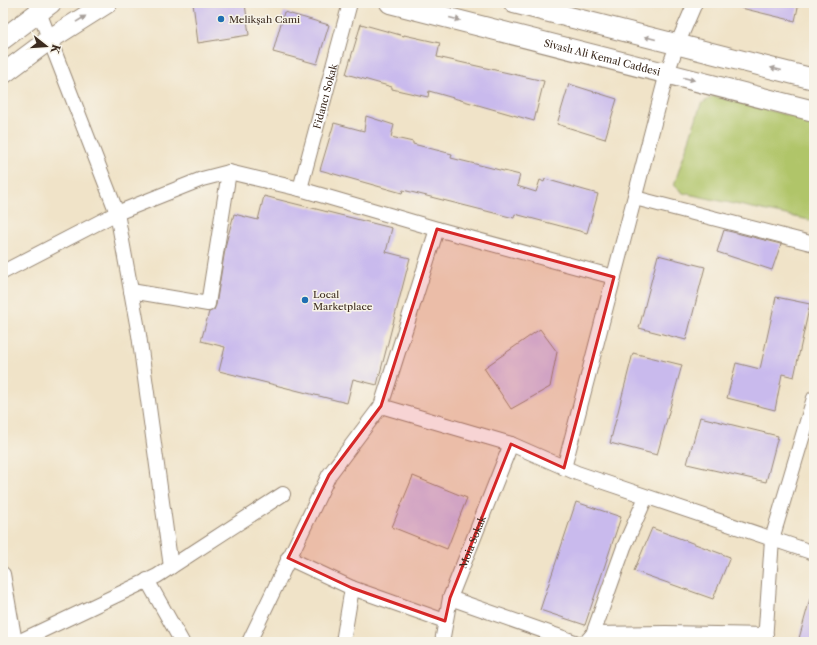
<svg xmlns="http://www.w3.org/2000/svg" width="817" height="645" viewBox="0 0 817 645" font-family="'Libre Caslon Text',serif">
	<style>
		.green { fill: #b0c569; stroke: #767844 }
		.building { fill: #c9baed }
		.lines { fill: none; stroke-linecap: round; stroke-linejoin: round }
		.street-casing { stroke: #968673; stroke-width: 16 }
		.secondary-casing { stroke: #968673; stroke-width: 22 }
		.street { stroke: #fff; stroke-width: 14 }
		.secondary { stroke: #fff; stroke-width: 20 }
		.oneway { fill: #a79f9a }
		.marked { fill: #d62828; fill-opacity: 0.2; stroke: #d62828; stroke-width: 3; stroke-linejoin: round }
		.poi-dot { fill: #1f6fb2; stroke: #f7f3e8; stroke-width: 1.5 }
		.labels { text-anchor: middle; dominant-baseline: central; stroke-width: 3; stroke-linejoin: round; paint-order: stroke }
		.poi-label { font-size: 10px; fill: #3b2a1e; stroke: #f7f3e8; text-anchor: start }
		.street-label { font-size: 10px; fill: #3b2a1e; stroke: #f7f3e8 }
	</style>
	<rect width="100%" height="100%" fill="#f7f3e8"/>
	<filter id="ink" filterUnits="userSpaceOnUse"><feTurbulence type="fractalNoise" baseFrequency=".025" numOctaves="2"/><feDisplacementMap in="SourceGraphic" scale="8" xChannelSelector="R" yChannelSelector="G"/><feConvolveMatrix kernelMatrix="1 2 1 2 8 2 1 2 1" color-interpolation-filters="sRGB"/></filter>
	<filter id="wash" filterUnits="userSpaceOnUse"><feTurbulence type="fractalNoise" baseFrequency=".012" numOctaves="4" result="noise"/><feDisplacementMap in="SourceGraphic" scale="16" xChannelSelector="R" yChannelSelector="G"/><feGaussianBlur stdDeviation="0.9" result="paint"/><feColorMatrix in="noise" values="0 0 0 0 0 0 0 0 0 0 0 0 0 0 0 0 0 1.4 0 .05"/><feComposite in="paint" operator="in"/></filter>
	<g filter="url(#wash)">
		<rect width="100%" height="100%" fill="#f0e3c8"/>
		<path class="green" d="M714 96 814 122V221L683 193 674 185 701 104Z"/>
		<g id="blocks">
			<path class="building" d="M193 3H245L249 35 198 43Z
				M742 3H799L795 21 741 8Z
				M284 12 329 25 317 64 273 52Z
				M361 24 404 36V35L440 43 437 57 544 81 534 121 429 91 428 97 392 89V87L346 74Z
				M569 84 617 99 605 139 557 124Z
				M366 116 394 125 391 137 413 142V144L452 154 451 158 520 175 517 186 536 192 540 180 544 182 545 179 598 194 587 233 515 214 514 218 403 190 402 193 320 170 334 123 364 131Z
				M264 196 392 228 386 252 410 258 377 385 353 379 347 403 219 371 225 347 201 341 209 312 214 310 216 305 226 243 234 214 258 220Z
				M724 230 781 244 772 270 717 252Z
				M658 255 705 267 686 340 639 328Z
				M776 297 810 304 794 377 782 374 775 410 727 398 736 363 760 369Z
				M540 329 557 352 550 387 511 409 484 368Z
				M633 353 682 365 657 455 610 443Z
				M700 417 778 436 766 482 687 464Z
				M413 476 467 498 447 549 392 527Z
				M576 502 621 517 585 625 540 610Z
				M652 528 730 557 713 599 634 571Z
				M810 599H814V642H798Z"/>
		</g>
	</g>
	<g filter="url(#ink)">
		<use href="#blocks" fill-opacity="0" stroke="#968673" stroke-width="1"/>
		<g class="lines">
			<defs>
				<g id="street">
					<path d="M38 5 39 12 117 213 139 335 171 567"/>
					<path id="s1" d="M300 189 350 3"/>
					<path d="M635 198 814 244"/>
					<path d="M437 229 381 406 511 444 577 473 814 553"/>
					<path d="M3 272 117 213 202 179 229 172 300 189 437 229 614 277"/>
					<path d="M131 291 208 304 229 172"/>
					<path d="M564 468 667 73 677 45 695 3"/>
					<path d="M288 558 352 588"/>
					<path d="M3 574 15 642"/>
					<path d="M147 580 182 642"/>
					<path d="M450 598 575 642"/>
					<path d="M593 634 624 547 646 497"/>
					<path d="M18 642 157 576 283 494"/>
					<path d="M249 642 329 475 381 406"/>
					<path d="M343 642 352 588 445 621"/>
					<path id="s2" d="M442 642 450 598 511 444"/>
					<path d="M586 642 593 634 666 633 766 635"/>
					<path d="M765 642 772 539 814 398"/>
				</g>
				<g id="secondary">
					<path id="s3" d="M390 3 814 111"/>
					<path d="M514 3 814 79"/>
					<path d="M3 39 51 3"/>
					<path d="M3 74 50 39 107 3"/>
				</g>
			</defs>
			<use href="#street" class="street-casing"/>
			<use href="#secondary" class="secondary-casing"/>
			<use href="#street" class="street"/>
			<use href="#secondary" class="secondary"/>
		</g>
		<defs><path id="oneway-solid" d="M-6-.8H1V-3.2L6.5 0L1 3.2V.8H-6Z"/></defs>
		<g class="oneway">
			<use href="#oneway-solid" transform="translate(81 19) rotate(-32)"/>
			<use href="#oneway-solid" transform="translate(455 19) rotate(14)"/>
			<use href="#oneway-solid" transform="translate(650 38) rotate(-166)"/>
			<use href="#oneway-solid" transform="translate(776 69) rotate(-166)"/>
			<use href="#oneway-solid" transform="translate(689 79) rotate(14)"/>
		</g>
	</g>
	<path class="marked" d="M437 229 614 277 564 468 511 444 450 598 445 621 352 588 288 558 329 475 381 406Z"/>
	<g class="poi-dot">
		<circle cx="221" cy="19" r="4"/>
		<circle cx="305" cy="300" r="4"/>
	</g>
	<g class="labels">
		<g class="poi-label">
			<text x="229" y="19">Melikşah Cami</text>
			<text x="313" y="294">Local<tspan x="313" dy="12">Marketplace</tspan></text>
		</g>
		<g class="street-label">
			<text stroke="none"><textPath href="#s3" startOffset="219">Sivaslı Ali Kemal Caddesi</textPath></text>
			<text stroke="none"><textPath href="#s1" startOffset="96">Fidancı Sokak</textPath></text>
			<text stroke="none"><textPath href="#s2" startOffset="105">Moia Sokak</textPath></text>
		</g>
	</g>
	<rect width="817" height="645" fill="none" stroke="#f7f3e8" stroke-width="16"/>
	<g transform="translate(46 46) rotate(107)" stroke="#f7f3e8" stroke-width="3" paint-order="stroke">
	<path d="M0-3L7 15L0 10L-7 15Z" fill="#3b2a1e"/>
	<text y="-6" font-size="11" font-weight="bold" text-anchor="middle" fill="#3b2a1e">K</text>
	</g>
</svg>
